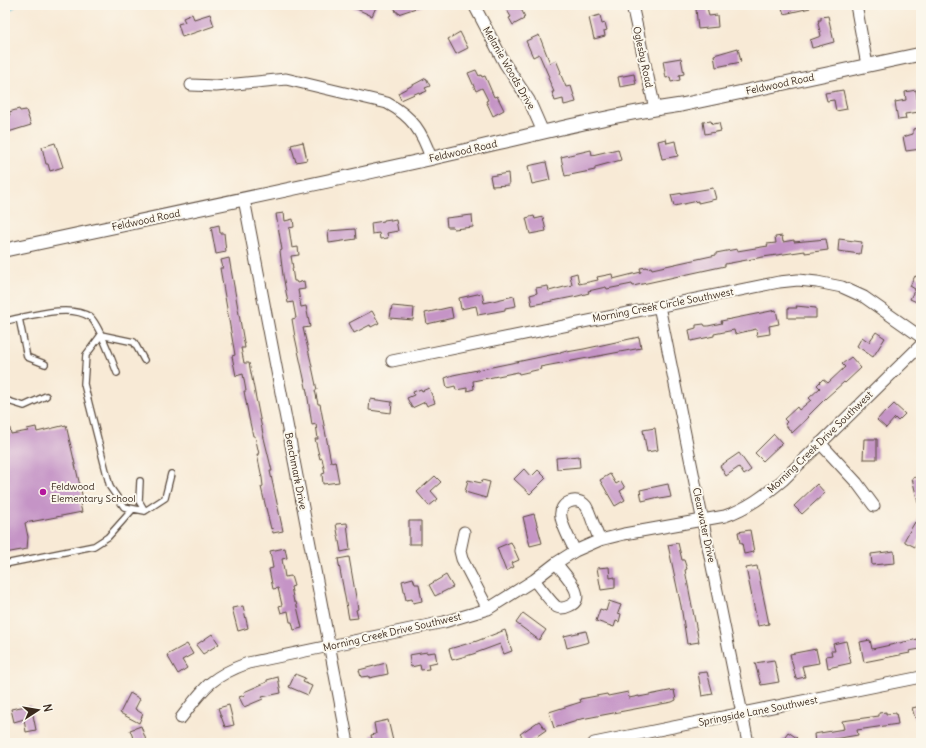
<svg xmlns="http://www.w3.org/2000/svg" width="926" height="748" viewBox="0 0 926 748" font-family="Delius,sans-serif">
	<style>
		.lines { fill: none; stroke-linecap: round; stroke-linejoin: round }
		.stream { stroke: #5ac1d6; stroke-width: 2.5 }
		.building { fill: #c594c6 }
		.service-casing { stroke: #57473a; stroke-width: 8 }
		.minor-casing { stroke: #57473a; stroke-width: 13 }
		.tertiary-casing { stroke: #57473a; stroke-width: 15 }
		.service { stroke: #fff; stroke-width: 5.5 }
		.minor { stroke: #fff; stroke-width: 11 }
		.tertiary { stroke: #fff; stroke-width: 13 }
		.poi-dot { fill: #b5179e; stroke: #fbf7ec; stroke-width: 1.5 }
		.labels { text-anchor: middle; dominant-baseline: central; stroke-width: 4; stroke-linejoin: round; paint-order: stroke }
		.street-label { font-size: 10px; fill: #3b2a1e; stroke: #fbf7ec }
		.poi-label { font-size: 10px; fill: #3b2a1e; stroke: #fbf7ec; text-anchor: start }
	</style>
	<rect width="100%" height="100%" fill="#fbf7ec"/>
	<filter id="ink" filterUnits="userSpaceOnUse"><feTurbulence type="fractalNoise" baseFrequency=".025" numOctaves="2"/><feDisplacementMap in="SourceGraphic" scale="8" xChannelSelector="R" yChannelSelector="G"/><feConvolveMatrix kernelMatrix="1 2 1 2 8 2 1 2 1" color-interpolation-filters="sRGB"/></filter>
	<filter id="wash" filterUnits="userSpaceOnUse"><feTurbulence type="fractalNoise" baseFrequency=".012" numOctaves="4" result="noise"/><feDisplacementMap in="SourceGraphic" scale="16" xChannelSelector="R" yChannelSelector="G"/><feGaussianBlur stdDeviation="0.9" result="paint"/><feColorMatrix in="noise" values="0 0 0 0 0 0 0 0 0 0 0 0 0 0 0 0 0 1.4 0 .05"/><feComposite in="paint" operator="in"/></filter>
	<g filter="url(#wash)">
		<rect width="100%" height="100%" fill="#f8ead6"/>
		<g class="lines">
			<path class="stream" d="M5 13 16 5"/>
		</g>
		<g id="blocks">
			<path class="building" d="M348 5H377L372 16Z
				M394 5H422V6L398 14V12H396Z
				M504 5H519L525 17 523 18 524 19 513 25 509 18 511 17Z
				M781 5H809L810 8 784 14Z
				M707 7 709 16 717 15 718 27 698 29 696 9Z
				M192 14 194 19 210 14 214 26 182 37 178 24 185 22 183 18Z
				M600 15 602 24 605 23 607 30 604 31 605 36 594 39 589 18Z
				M828 16 834 42 812 48 810 40 821 36 818 23 819 22 818 20H821V17Z
				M460 32 468 48 456 54 448 39Z
				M539 35 550 63 556 60 561 72 560 73 566 87 571 86 576 102 564 105 563 99 555 101 552 92H554L548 78 549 77 539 54 533 57 526 41Z
				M738 48 741 62 716 67 714 55Z
				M681 58 684 74 679 75 680 80 671 82 670 77 666 78 663 61Z
				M476 70 479 76 481 75 482 77 485 76 494 97 497 96 504 110 493 116 486 101 488 100 482 88 476 91 468 73Z
				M634 74 636 84 620 87 618 77Z
				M426 78 430 86 425 88 427 91 420 94 419 92 401 100 398 93Z
				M843 90 847 109 836 111 834 100 827 101 825 93Z
				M916 90 919 112 905 114 906 119 898 120 895 102 906 100 905 92Z
				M19 109 20 111 26 110 31 125 5 133V116L10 115 9 112Z
				M711 121 712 124 719 123 721 131 705 134 703 122Z
				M921 128V149L906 151 903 137 913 134V129Z
				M666 139 667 143 675 141 678 156 662 159 658 141Z
				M303 142 307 160 296 162 291 145Z
				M55 143 63 167 50 171 48 164H46L42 147Z
				M618 149 621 160 595 167V170L565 176 561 157 591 150 592 155Z
				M546 162 550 180 532 184 528 166Z
				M508 173 509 185 492 186 490 176Z
				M713 188 716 199 698 203V201L674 206 671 195Z
				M284 213 285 221 293 219 294 227 289 228 292 248 298 247 299 255 291 256 293 268H292L294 281H296L297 283 304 281 305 289 298 290 301 307 306 306 310 327 303 328 311 362 317 390H315L318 404H320L331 462 335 461 339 482 323 484 322 474 325 473 322 458 320 459 315 439H318L316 424 312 425 307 392 295 337 292 319 296 318 293 302 288 303 283 275 280 251 282 250 276 214Z
				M472 215 473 227 454 229 453 227H447L446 218Z
				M534 216 535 219 543 217 546 231 530 234 526 218Z
				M391 219V221L396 220 398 231 387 233 388 238 380 239 379 233 372 234 371 223 384 221V220Z
				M219 225 220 233H224L226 252 216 254 211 227Z
				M355 229 356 239 329 243 328 231Z
				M782 236 783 242 794 240V242L826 239 828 250 805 253V251L763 257 725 264V266L633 286 632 284 607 289 606 287 588 291 589 293 578 296 532 305 530 295 537 293 536 288 548 286 549 291 572 285 570 275 577 273 579 284 598 280 597 277 612 274 613 279 641 272 640 268 647 267V268L651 267 652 269 716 255V253L737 249V251L768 246 767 244 776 243 775 237Z
				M839 239 862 242 860 254 838 251Z
				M229 258 245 348H241L244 363H249L263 434 272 471H270L283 531 273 533 272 528 271 529 261 487 263 486 262 478 257 454H259L255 436H253L249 418 244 391H246L243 374 236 376 232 356 235 355 220 268H223L221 260Z
				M915 276 920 278 921 277V304L910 299 915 289 910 286Z
				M482 293 484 303 514 296 516 306 505 308V310L478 315 476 306 461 309 459 298Z
				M392 306 414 308 413 320 390 318Z
				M796 306 816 308V318H788V308H797Z
				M451 307 453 318 427 324 425 313Z
				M776 310 779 324 769 326 770 334 757 336 756 329 735 334 734 330 714 334V336L691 341 689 330 696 328V325L704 324 705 326H708L722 323 721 321Z
				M372 311 379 323 371 327 370 325 354 333 349 323Z
				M876 332 885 338 873 357 857 346 862 337 869 342Z
				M639 337 641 348 540 367 541 369 519 374 518 372 473 381 474 389 467 391V388L456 390 455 386 447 388 445 378 453 375 560 353V352L567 350V352L584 349Z
				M851 357 861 368 845 383 844 382 826 398 808 416 809 417 792 433 785 424 787 422 784 419 797 407 799 410 811 400 809 398 820 388 817 385 823 379 828 383 845 367 842 364Z
				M429 388 435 403 427 406 425 402 412 408 407 398 414 395 413 392 421 389 422 391Z
				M370 399 392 402 391 413 369 410Z
				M894 404 905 414 898 421 895 418 886 428 877 420 885 411 886 412Z
				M8 419 11 434 28 431 27 429 36 427 37 432 66 425 83 499 79 500 82 512 25 523 28 537 27 549 5 553V420Z
				M655 428 658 450 647 452 643 430Z
				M774 434 782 443 763 461 755 453Z
				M864 439H877V459H863Z
				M739 453 751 470 744 475 739 467 726 476 720 466Z
				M579 456 580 467 557 469 556 458Z
				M524 469 531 477 538 470 546 478 530 494 514 479Z
				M610 474 616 484 621 481 625 488 620 491 625 500 615 506 600 480Z
				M435 476 441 482 431 491 438 499 429 506 417 492Z
				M921 476V503H918L912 478Z
				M468 480 481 483 482 480 490 482 486 498 465 492Z
				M668 484 671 497 660 499 659 497 642 501 640 490Z
				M817 484 825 493 802 514 794 506Z
				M534 514 542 543 530 546 523 517Z
				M921 514V536L915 547 905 542V539L915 522 916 523Z
				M409 521H421V544H409Z
				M347 523 350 550 341 552 336 524Z
				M750 530 754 552 744 554 742 543H740L738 532Z
				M511 542 519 560 512 563 514 567 506 571 497 548Z
				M678 543 682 560H684L687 569 685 570 699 642 687 644 681 606 668 545Z
				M285 548 287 558 282 559 285 577 291 576 294 586 291 587 294 602H296L302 628 294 630 292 622H290L288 611 281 613 279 606 282 605 278 588 273 589 269 569 273 568 270 551Z
				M894 551 895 563 872 565 871 554Z
				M349 557 358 609 356 610 358 618 349 619 338 559Z
				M757 566 769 624 758 626 746 568Z
				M609 567 610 578 615 577V588L601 590 597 568Z
				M446 575 453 587 435 596 429 585Z
				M413 578 415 584H419L422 601 413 603 412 599 406 600 402 581Z
				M609 601 621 605 618 613 621 614 619 622 616 621 614 627 596 621 600 609 606 611Z
				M243 606 248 628 238 631 232 608Z
				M523 613 546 630 539 640 516 623Z
				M505 630 512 651 504 654 500 644 473 654 452 660 449 649 477 641Z
				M586 631 589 642 567 648 564 636Z
				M212 634 219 644 203 654 196 645Z
				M918 639 920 649 909 651 910 653 864 662 860 642 870 640 872 649Z
				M846 641 851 663 828 668 826 656 832 655 831 651H835L833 644Z
				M187 644 193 654 182 660 187 668 178 674 167 655Z
				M816 649 819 663 802 666 805 677 796 679 790 654Z
				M427 652V653L435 652 437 662 428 664 429 669 421 670 420 665 411 667 409 655Z
				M774 660 779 682 761 685 755 663Z
				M386 663 388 674 369 678V676L361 677 359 670Z
				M707 672 713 694 702 696 698 673Z
				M295 674 305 678 303 682 312 686 308 695 289 687Z
				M278 677 281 693 262 697 263 699 244 707 239 697 245 695 244 692 267 682V680Z
				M674 690 676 700 672 702 576 720 577 721 554 728 549 712 581 702 580 699 607 694 608 696 628 692 629 698 639 696V697Z
				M130 693 140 699 135 709 143 714 139 723 120 713Z
				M31 705 36 730 26 732 24 719 14 722 11 709Z
				M229 705 234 725 225 727 218 708Z
				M921 706V716L915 718 912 708Z
				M886 712V714L896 713 898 724 857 730 858 735 834 739V742L815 743 814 734 844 729 842 721 879 716V713Z
				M388 720 393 741 385 743H373L371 735 376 734 374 723Z
				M539 721 546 730 527 743 520 734Z
				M141 726 147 743H135L130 730Z
				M788 732 797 738 794 742 795 743H780Z"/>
		</g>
	</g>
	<g filter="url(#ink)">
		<use href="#blocks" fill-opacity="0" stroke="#57473a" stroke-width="1"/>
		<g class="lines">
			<defs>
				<path id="service" d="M19 318 27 357 45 364
					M5 321C27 317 70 303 90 317 98 323 113 362 117 373
					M101 335 86 355 84 384 110 487 124 507 145 511 165 498 171 474
					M101 335 134 342 144 360
					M5 400 24 406 46 396
					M140 481 139 501 145 511
					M5 564 94 546 108 537 133 509"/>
				<path id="minor" d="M474 5 505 64 529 100 543 132
					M632 5 655 109
					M856 5 867 65
					M191 85 216 86 286 79 387 103C413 117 422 132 431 158
					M244 199 348 743
					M659 306 748 743
					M392 361 779 282 798 280 817 282 842 287 864 297 921 337
					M820 443 857 483 874 506
					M464 532 460 551 462 559 488 609
					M575 551C571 542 562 526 561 517 558 503 577 495 586 506 590 512 596 533 600 540
					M534 580C539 586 552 604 557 607 561 609 565 608 569 606 590 598 563 573 556 563
					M181 718C204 688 210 677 248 663L444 622 488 609 534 580 556 563 575 551 600 540 624 534 725 516C748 508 765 495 783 480L921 345
					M594 743 921 677"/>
				<path id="tertiary" d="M5 250C147 220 288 190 429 159 513 140 596 117 681 105L921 54"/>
			</defs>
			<use href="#service" class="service-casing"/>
			<use href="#minor" class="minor-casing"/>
			<use href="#tertiary" class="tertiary-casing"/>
			<use href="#service" class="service"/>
			<use href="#minor" class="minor"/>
			<use href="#tertiary" class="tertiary"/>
		</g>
	</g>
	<circle class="poi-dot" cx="43" cy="492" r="4"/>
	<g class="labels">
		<g class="street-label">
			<text transform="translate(643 57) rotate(78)">Oglesby Road</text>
			<text transform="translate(509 68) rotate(60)">Melanie Woods Drive</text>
			<text transform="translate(780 84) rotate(-12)">Feldwood Road</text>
			<text transform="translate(463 151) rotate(-13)">Feldwood Road</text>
			<text transform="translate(146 220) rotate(-12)">Feldwood Road</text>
			<text transform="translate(663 305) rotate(-11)">Morning Creek Circle Southwest</text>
			<text transform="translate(820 442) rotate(-44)">Morning Creek Drive Southwest</text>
			<text transform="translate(296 471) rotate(79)">Benchmark Drive</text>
			<text transform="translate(704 525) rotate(78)">Clearwater Drive</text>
			<text transform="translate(392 632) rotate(-13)">Morning Creek Drive Southwest</text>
			<text transform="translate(758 711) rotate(-11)">Springside Lane Southwest</text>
		</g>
		<g class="poi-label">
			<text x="51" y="486">Feldwood<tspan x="51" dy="12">Elementary School</tspan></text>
		</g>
	</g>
	<rect width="926" height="748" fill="none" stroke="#fbf7ec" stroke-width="20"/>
	<g transform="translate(38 710) rotate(78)" stroke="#fbf7ec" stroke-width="3" paint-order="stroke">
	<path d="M0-3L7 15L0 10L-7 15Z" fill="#3b2a1e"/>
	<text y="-6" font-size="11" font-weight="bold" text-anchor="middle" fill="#3b2a1e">N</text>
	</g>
</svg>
